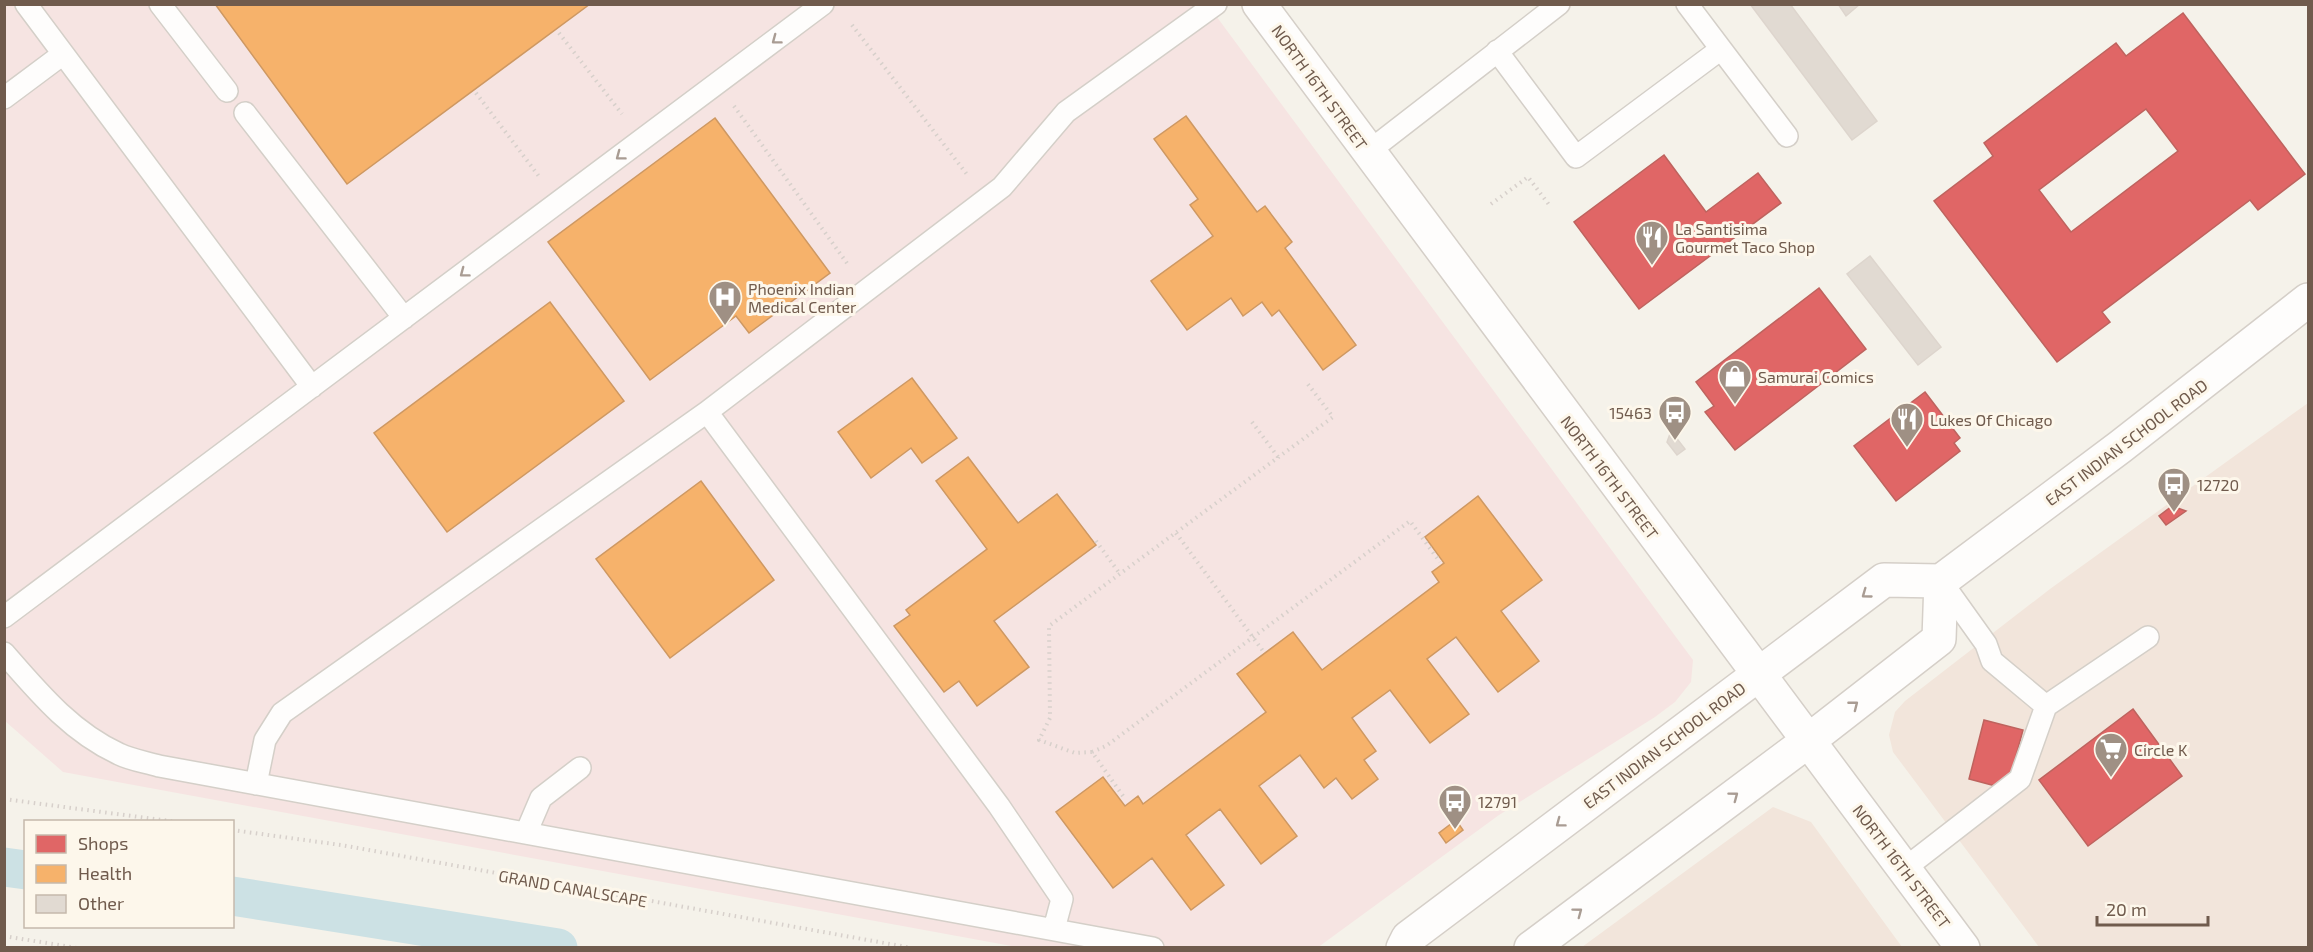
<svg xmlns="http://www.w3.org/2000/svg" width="2313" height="952" viewBox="0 0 2313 952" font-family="'Exo 2',sans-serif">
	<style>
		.commercial { fill: #f2e5db }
		.medical { fill: #f6e4e2 }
		.shops { fill: #e06666; stroke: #be635e; stroke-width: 1.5; fill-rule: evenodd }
		.health { fill: #f6b26b; stroke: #ce9862; stroke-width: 1.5 }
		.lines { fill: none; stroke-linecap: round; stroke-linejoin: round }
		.canal { stroke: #cce1e4; stroke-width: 39 }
		.building { fill: #e1dad2; stroke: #ddd5cd; stroke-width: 1.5 }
		.service-casing { stroke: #d4cfc8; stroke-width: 24 }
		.secondary-casing { stroke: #d5cfc8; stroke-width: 36 }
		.path { stroke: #d7d0cb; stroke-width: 4; stroke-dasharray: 1.5 4.5; stroke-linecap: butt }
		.service { stroke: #fefdfc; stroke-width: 21 }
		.secondary { stroke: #fefdfc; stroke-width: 33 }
		.oneway { stroke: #a99c93 }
		.labels { text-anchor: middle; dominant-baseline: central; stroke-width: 6; stroke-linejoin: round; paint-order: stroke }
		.street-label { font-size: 16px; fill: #705b4d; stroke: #fdf7eb }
		.poi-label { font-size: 16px; fill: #705b4d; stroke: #fdf7eb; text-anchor: start }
	</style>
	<rect width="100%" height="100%" fill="#f5f2ea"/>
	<path class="commercial" d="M2308 403V947H2039L1893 752 1889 735 1895 712 1905 701 2050 589Z
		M1773 807 1811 822 1902 947H1582Z"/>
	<path class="medical" d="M5 4 1208 5 1693 660 1691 682 1675 702 1655 717 1499 815 1317 948 1017 947 63 772 5 721Z"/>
	<path class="shops" d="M2183 13 2305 174 2258 210 2250 200 2102 312 2110 322 2057 362 1934 201 1993 156 1984 143 2116 43 2126 56ZM2146 109 2178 151 2071 232 2039 190Z
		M1664 155 1706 212 1758 173 1781 203 1639 309 1574 222Z
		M1819 288 1866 349 1735 450 1705 412 1714 406 1696 382Z
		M1925 392 1960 438 1954 443 1960 451 1896 501 1854 446Z
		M2172 506 2186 511 2166 525 2159 516Z
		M2133 709 2182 776 2088 846 2039 780Z
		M1984 720 2023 730 2007 789 1969 779Z"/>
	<path class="health" d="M215 4H590L347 184Z
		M1186 116 1257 212 1265 206 1292 242 1285 248 1356 345 1323 370 1279 310 1272 316 1262 302 1243 316 1231 298 1187 330 1151 281 1213 236 1190 205 1198 199 1154 139Z
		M715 118 830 273 749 333 736 316 650 380 548 242Z
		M550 302 624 401 447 532 374 433Z
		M912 378 957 438 922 463 911 448 871 478 838 432Z
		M968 457 1018 523 1057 494 1096 545 994 621 1029 667 977 706 959 681 944 692 894 626 910 615 906 610 987 549 936 481Z
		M701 481 774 580 670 658 596 559Z
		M1478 496 1542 580 1501 611 1539 661 1498 692 1456 637 1427 659 1469 714 1430 743 1390 690 1352 718 1376 751 1364 760 1378 779 1352 799 1336 778 1324 788 1300 755 1259 786 1297 836 1261 864 1220 809 1186 835 1224 885 1191 910 1152 858 1113 888 1056 812 1103 777 1125 806 1138 796 1143 804 1266 712 1237 674 1293 632 1322 670 1439 582 1432 572 1444 563 1425 537Z
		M1456 820 1463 830 1446 843 1439 833Z"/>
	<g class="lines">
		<path class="canal" d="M4 867 26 870
			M232 896 558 948"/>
	</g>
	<path class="building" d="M1750 4H1790L1877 121 1852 140Z
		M1838 4H1860L1846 16Z
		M1870 256 1941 347 1918 365 1847 274Z
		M1671 431 1685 449 1677 455 1667 442Z"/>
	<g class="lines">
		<defs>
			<path id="service" d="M26 4 312 387
				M160 4 227 91
				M1721 49 1787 136
				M1497 51 1576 157 1721 49 1687 4
				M4 98 63 54
				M245 113 404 318
				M1368 152 1559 4
				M707 412 1002 187 1066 112 1216 4
				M1941 581 1986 644 1992 661 2046 706
				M4 617 823 4
				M4 653C38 692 71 732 119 754 131 760 146 762 159 766L1153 948
				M256 784 265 740 282 713 707 412 999 806 1062 899 1054 929
				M526 833 541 798 580 768
				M1904 869 2020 779 2046 706 2148 637"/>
			<path id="secondary" d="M1259 4 1963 948
				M1403 948 1408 938 1884 580 1941 581 2120 447 2308 300
				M1531 948 1808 741 1939 639 1941 581"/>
		</defs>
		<use href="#service" class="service-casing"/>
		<use href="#secondary" class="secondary-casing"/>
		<path class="path" d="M852 25 969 177
			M559 33 622 114
			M476 93 541 179
			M734 106 849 266
			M1491 204 1528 177 1550 206
			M1252 422 1278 457
			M1176 533 1263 651
			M1096 541 1120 574
			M1092 752 1106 746 1410 521 1440 562
			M1123 796 1092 752 1075 753 1039 740 1050 718 1049 626 1333 417 1307 383
			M4 799 177 822
			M232 830 341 845 912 948
			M4 936 77 948"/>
		<use href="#service" class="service"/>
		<use href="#secondary" class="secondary"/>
	</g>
	<defs><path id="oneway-chevron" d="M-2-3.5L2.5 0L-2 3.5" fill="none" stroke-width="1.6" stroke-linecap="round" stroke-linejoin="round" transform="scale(1.5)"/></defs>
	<g class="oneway">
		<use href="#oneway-chevron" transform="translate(776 40) rotate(143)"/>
		<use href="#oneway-chevron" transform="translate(620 156) rotate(143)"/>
		<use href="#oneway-chevron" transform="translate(464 273) rotate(143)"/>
		<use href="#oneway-chevron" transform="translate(1866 594) rotate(144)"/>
		<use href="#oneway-chevron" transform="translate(1854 705) rotate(-38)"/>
		<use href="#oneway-chevron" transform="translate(1734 796) rotate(-37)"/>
		<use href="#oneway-chevron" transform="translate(1560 823) rotate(143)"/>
		<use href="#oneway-chevron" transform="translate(1578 912) rotate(-37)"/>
	</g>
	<defs>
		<symbol id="restaurant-pin" viewBox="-11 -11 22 30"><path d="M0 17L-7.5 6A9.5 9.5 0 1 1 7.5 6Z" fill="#9f9084" stroke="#fdf7eb"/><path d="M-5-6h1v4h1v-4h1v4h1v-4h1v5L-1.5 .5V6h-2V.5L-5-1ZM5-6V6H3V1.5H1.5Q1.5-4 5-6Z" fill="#fff"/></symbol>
		<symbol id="hospital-pin" viewBox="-11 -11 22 30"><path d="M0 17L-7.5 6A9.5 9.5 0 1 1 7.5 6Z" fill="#9f9084" stroke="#fdf7eb"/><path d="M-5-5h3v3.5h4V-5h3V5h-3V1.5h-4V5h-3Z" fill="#fff"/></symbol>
		<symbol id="shop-pin" viewBox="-11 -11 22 30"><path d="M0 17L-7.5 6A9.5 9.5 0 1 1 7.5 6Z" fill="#9f9084" stroke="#fdf7eb"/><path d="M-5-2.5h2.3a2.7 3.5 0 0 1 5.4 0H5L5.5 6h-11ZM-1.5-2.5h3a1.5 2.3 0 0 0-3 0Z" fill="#fff"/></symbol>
		<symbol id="bus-pin" viewBox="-11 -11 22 30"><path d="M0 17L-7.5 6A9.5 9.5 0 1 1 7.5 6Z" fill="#9f9084" stroke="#fdf7eb"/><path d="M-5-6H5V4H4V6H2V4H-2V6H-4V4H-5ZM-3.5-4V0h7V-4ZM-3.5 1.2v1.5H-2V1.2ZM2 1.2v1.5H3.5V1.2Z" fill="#fff"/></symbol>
		<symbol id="supermarket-pin" viewBox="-11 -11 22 30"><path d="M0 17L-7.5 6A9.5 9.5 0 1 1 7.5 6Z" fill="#9f9084" stroke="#fdf7eb"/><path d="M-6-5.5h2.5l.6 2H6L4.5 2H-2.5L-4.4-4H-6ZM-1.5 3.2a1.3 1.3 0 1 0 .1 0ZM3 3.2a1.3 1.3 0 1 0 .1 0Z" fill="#fff"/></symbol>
	</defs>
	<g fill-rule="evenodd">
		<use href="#restaurant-pin" x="1633" y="218" width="38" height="52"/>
		<use href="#hospital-pin" x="706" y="278" width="38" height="52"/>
		<use href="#shop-pin" x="1716" y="357" width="38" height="52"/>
		<use href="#bus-pin" x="1656" y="393" width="38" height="52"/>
		<use href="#restaurant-pin" x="1888" y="400" width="38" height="52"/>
		<use href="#bus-pin" x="2155" y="465" width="38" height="52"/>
		<use href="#supermarket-pin" x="2092" y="730" width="38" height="52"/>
		<use href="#bus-pin" x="1436" y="782" width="38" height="52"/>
	</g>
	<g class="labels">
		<g class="street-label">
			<text transform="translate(1320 87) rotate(54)">NORTH 16TH STREET</text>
			<text transform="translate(2126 442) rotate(-37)">EAST INDIAN SCHOOL ROAD</text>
			<text transform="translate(1610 477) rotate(53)">NORTH 16TH STREET</text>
			<text transform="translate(1664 745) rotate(-37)">EAST INDIAN SCHOOL ROAD</text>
			<text transform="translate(1902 866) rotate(53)">NORTH 16TH STREET</text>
			<text transform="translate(573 888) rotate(10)">GRAND CANALSCAPE</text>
		</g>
		<g class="poi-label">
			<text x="1675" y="228">La Santisima<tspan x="1675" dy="18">Gourmet Taco Shop</tspan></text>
			<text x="748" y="288">Phoenix Indian<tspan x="748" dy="18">Medical Center</tspan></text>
			<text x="1758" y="376">Samurai Comics</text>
			<text x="1652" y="412" text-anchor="end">15463</text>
			<text x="1930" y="419">Lukes Of Chicago</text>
			<text x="2197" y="484">12720</text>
			<text x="2134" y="749">Circle K</text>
			<text x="1478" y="801">12791</text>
		</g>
	</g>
	<rect width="2313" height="952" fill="none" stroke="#705b4d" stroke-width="12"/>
	<rect x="24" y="820" width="210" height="108" fill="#fdf7eb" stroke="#c5b9ac" stroke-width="1.5"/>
	<rect x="36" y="835" width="30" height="18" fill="#e06666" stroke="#c5b9ac" stroke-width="1.5"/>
	<text x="78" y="850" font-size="18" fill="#705b4d">Shops</text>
	<rect x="36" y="865" width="30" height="18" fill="#f6b26b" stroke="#c5b9ac" stroke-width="1.5"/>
	<text x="78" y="880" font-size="18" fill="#705b4d">Health</text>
	<rect x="36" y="895" width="30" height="18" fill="#e1dad2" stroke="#c5b9ac" stroke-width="1.5"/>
	<text x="78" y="910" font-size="18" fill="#705b4d">Other</text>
	<path d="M2097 916v9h111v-9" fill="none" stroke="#705b4d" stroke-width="3"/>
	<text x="2106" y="916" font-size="18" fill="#705b4d" stroke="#fdf7eb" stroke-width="4.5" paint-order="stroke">20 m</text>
</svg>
